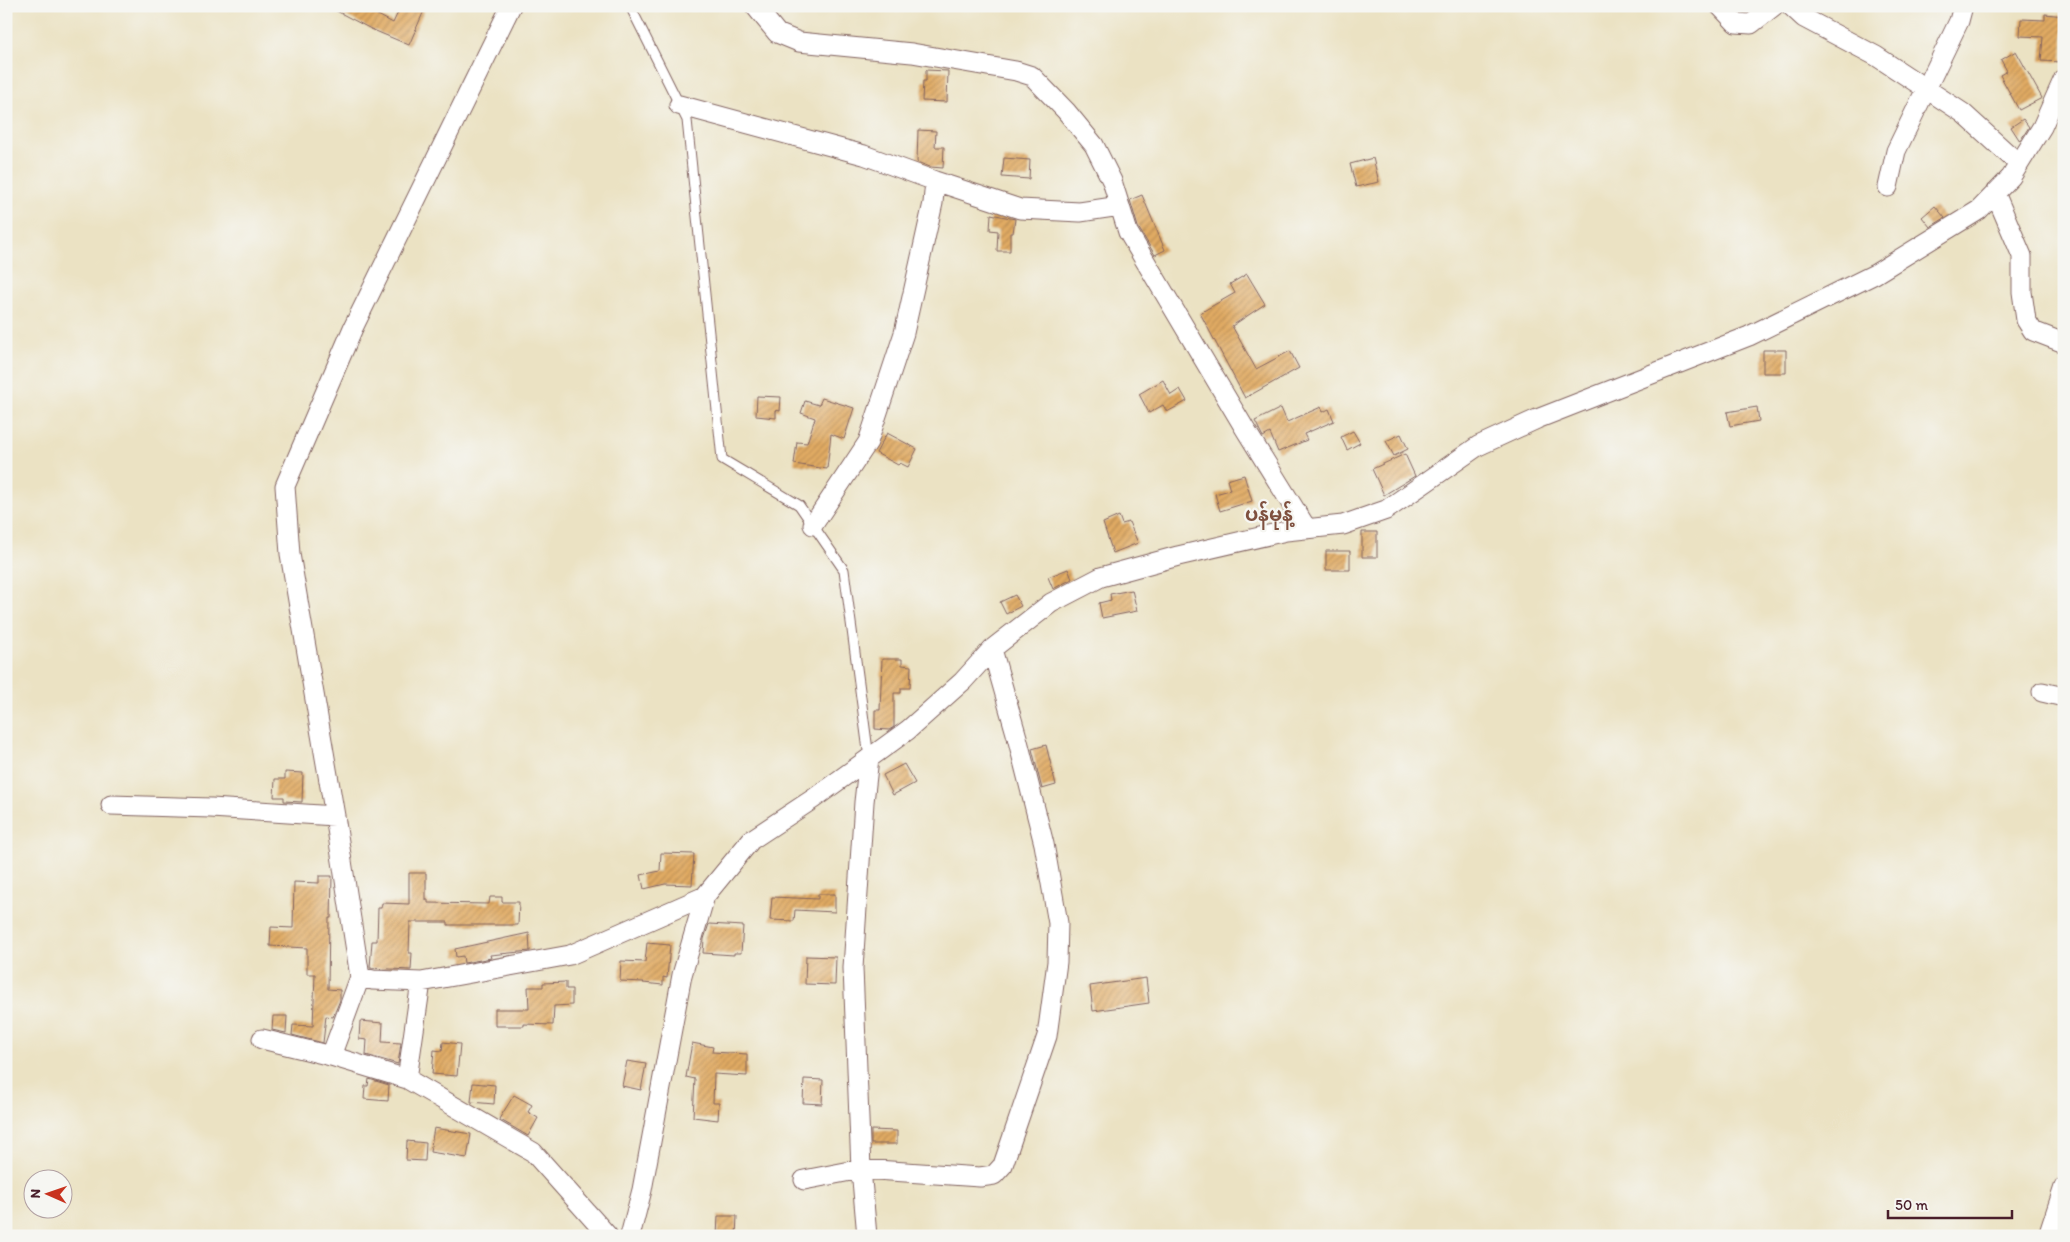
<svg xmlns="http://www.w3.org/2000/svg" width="2070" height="1242" viewBox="0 0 2070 1242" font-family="Itim,'Noto Sans Myanmar',sans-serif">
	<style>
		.building { fill: url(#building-hatch) }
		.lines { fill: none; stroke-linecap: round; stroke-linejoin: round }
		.service-casing { stroke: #826360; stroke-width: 11 }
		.minor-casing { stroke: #826360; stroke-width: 21 }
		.service { stroke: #fff; stroke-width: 9 }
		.minor { stroke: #fff; stroke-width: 19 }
		.labels { text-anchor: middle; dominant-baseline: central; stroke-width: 4.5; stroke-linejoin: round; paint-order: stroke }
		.quarter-label { font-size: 19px; font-weight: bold; fill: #7f503f; stroke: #f6f6f2 }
	</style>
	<defs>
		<pattern id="building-hatch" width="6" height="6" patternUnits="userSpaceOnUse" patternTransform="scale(1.25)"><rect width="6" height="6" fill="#e1ab63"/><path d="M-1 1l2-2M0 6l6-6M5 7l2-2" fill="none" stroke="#b88b52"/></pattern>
	</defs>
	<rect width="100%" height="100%" fill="#f6f6f2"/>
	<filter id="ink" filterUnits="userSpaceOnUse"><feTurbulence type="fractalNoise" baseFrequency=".02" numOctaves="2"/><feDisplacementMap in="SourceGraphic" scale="10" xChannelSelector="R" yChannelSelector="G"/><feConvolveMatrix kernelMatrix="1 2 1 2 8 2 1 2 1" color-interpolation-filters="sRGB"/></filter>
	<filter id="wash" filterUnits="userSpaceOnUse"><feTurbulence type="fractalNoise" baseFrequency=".0096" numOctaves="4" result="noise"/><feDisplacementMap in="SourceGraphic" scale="20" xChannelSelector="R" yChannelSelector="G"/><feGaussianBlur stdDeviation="1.12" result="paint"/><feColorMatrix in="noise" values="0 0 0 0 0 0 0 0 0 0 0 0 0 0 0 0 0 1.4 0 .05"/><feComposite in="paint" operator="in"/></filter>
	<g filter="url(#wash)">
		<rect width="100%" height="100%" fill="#ebe2c3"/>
		<g id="blocks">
			<path class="building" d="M327 6H361L393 23 401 6H426L409 45 371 29Z
				M2045 14 2064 16 2062 62 2041 61 2043 37 2020 36 2021 19 2045 20Z
				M2016 51 2042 98 2019 110 2000 75 2007 71 2001 60Z
				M926 70 948 71 947 102 922 101 923 81H926Z
				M2023 119 2029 127 2020 141 2011 127Z
				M918 130 936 131 935 147H944L943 168 930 167 917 162Z
				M1004 158 1030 160 1029 179 1002 177Z
				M1373 158 1379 182 1356 187 1350 164Z
				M1142 195 1165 250 1155 255 1138 227 1130 200Z
				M1935 206 1945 218 1930 227 1922 217Z
				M991 214 1015 219 1013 233H1010V251H997L998 231 990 230Z
				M1247 274 1265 304 1232 326 1256 369 1290 351 1299 368 1245 398 1200 313 1235 293 1230 284Z
				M1763 350H1786V373H1763Z
				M1163 380 1171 395 1180 389 1187 401 1167 412 1163 405 1149 413 1139 394Z
				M757 396 781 397 780 411 776 410V418L756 416Z
				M822 398 854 408 844 439 831 434 827 469 794 464 797 442 807 443 815 418 801 413 805 401 819 405Z
				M1321 407 1323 412 1329 409 1334 421 1304 434 1307 440 1278 452 1270 433 1263 437 1255 421 1281 408 1287 422Z
				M1757 407 1759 421 1730 426 1727 412Z
				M1353 431 1360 443 1347 450 1341 437Z
				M887 433 917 449 908 467 900 463 898 465 876 453Z
				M1401 434 1408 449 1394 456 1386 441Z
				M1405 454 1415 476 1384 495 1372 469Z
				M1244 475 1252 501 1220 511 1215 494 1230 490 1227 480Z
				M1119 516 1122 524 1129 522 1138 543 1113 553 1103 523Z
				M1362 532H1377V557H1362Z
				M1326 551H1350V570H1326Z
				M1068 569 1072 579 1053 589 1048 577Z
				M1132 590 1137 611 1102 618 1099 603 1111 600 1110 594Z
				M1015 595 1021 606 1006 614 1000 602Z
				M882 659H902V665L911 666 910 688H901V693H894V727L889 730 875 729V710H880Z
				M1046 745 1056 785 1042 789 1032 749Z
				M904 764 915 783 893 795 883 775Z
				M285 772 303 773 302 802 284 801V797H274L275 779H285Z
				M661 853 694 854 692 885 665 884 644 889 641 875 660 871Z
				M409 873H426V900H428V903L489 904 490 897H502V902H519L518 925H448V922H410L409 953H412L411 970 370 968 372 941H377L378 908H381L382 903 409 904Z
				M319 876H332L331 918H329L328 989 340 990V1000L333 1017 326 1016 323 1043 292 1035 293 1025 313 1026 315 974H307V948L270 946 271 927 293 928 294 882 319 883Z
				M818 894H835V912L795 910 794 921 770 920 772 897 818 899Z
				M709 924 743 926 741 953H734V955L703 953 704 939Z
				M529 933 530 951 490 955 491 958 464 963 463 956 456 957 455 949Z
				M647 943 670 945 667 978 663 977V985L643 983 644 982 620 981 621 961 645 962Z
				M806 956 836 957 835 985 805 984Z
				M1146 978 1149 1003 1093 1011 1090 986Z
				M566 982V989H572V1005L554 1006 553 1025 524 1024V1026H495V1009H529L528 987H543V983Z
				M273 1016H287L286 1033 272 1030Z
				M360 1021 383 1023 382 1042 401 1043 398 1064 366 1055 367 1040 359 1039Z
				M443 1042 460 1044 457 1076 432 1074 434 1050 442 1051Z
				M692 1043 713 1047 712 1052 747 1054V1076L714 1074 713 1103H719L718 1120 693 1117 695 1079 686 1077Z
				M627 1061 646 1064 641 1090 622 1086Z
				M369 1079 389 1085 388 1101 364 1099 365 1086H368Z
				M804 1079 823 1080 822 1104 803 1103Z
				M473 1083 495 1085 494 1104 471 1102Z
				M514 1095 532 1105 528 1112 538 1118 528 1136 499 1119Z
				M434 1128 471 1134 467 1158 430 1152Z
				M871 1130 897 1131V1144H871Z
				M407 1141 426 1143 425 1161 406 1160Z
				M718 1216H737L736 1236H717Z"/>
		</g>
	</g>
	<g filter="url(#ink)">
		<use href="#blocks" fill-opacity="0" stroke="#826360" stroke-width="1"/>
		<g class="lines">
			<defs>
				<path id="service" d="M630 6 687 120 722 459 799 505 844 570 869 758"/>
				<path id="minor" d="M755 6 777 33 799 42 912 53 1016 71 1032 76 1066 111 1094 145 1112 181 1128 232 1245 429 1307 529
					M1720 6 1736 23 1751 24 1774 6
					M1791 6 1804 18 1876 56 1963 113 2019 164
					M679 105 864 155 935 181 1020 209 1080 212 1120 206
					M1888 187 1896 151 1959 21 1963 6
					M1995 193 2022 256V292L2026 320 2033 331 2064 343
					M813 525 868 442 904 333 933 203 935 181
					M2042 692 2064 697
					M111 805 211 808 335 816
					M360 977 373 980 421 982 570 955 705 896
					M262 1039 331 1056 407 1079 533 1152 608 1236
					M331 1056 360 977 335 816 290 554 285 486 353 328 511 6
					M407 1079 421 982
					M804 1180 861 1169 980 1177 994 1175 1003 1165 1047 1036 1057 962 1058 923 1044 844 1017 737 992 649
					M630 1236 642 1190 682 975 705 896 751 840 813 799 908 730 963 681 992 649 1051 603 1101 577 1178 556 1286 531 1343 525 1386 510 1478 446 1537 419 1749 336 1875 274 1979 210 2011 177 2042 127 2064 78
					M867 1236 861 1169 853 968 864 802 869 758
					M2048 1236 2064 1187"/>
			</defs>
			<use href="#service" class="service-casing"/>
			<use href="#minor" class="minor-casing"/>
			<use href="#service" class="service"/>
			<use href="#minor" class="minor"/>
		</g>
	</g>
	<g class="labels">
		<g class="quarter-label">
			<text x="1269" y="514">ပန်မုန့်</text>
		</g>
	</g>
	<rect width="2070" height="1242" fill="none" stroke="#f6f6f2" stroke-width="25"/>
	<g transform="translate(48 1194) rotate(272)"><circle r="24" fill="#f6f6f2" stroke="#b1a0a2"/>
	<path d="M0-4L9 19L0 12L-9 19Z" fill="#c8321e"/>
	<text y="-8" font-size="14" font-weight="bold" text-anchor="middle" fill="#4a1f2b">N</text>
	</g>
	<path d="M1888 1210v8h124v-8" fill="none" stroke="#4a1f2b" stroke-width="2.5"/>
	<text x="1895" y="1210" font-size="15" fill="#4a1f2b" stroke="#f6f6f2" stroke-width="4" paint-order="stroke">50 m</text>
</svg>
